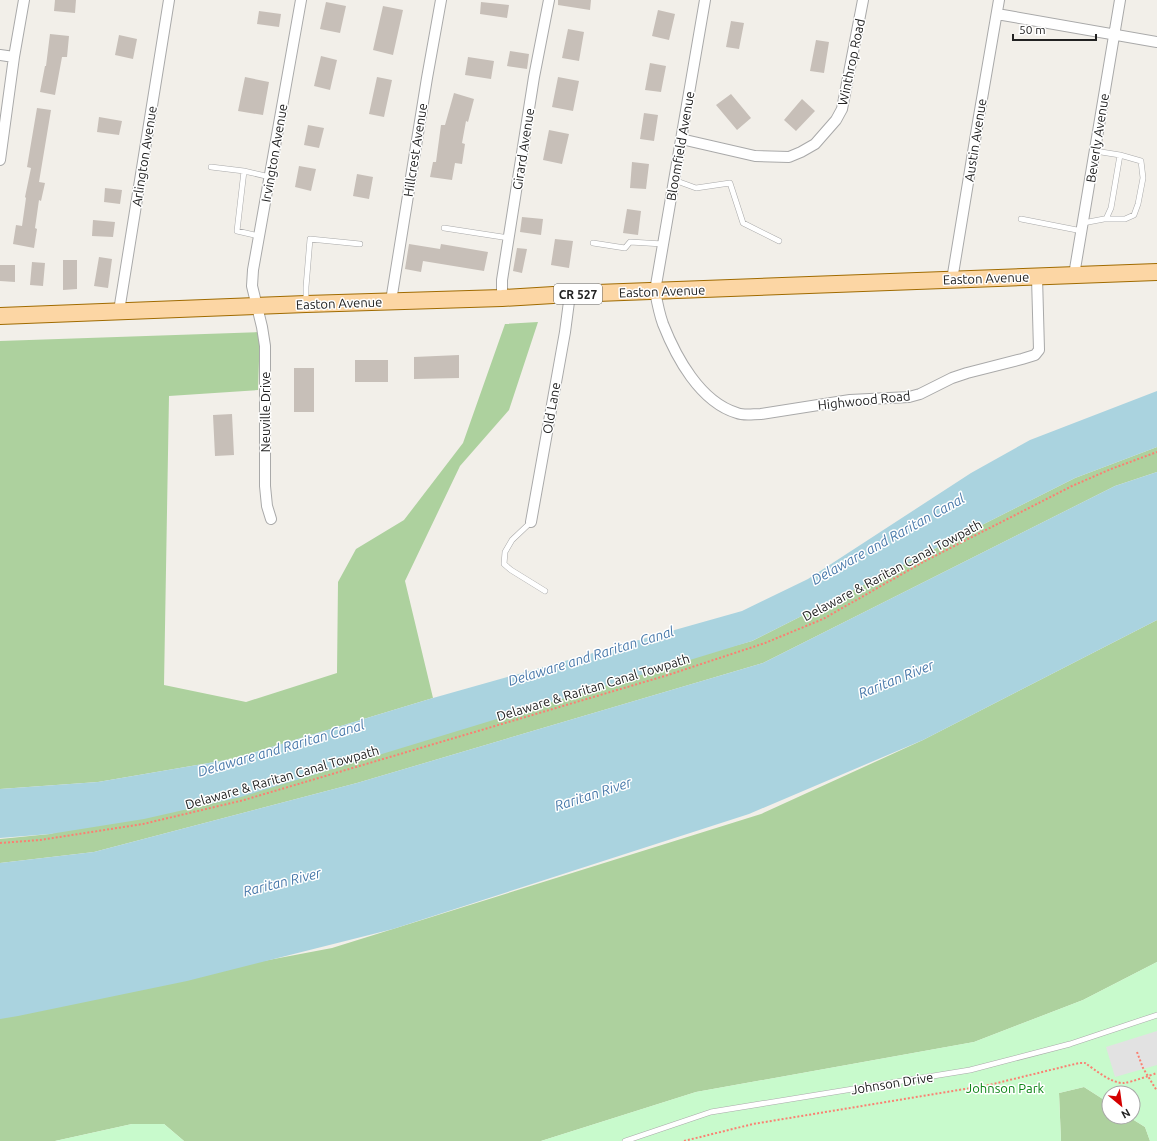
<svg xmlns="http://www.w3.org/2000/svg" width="1157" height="1141" viewBox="0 0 1157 1141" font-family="Ubuntu,sans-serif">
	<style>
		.forest { fill: #add19e }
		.park { fill: #c8facc }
		.parking { fill: #e2e2e2 }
		.water { fill: #aad3df }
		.building { fill: #c7bfb8 }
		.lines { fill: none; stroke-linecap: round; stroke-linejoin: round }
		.service-casing { stroke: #a9a9a9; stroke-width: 6 }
		.minor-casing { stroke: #a9a9a9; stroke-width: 12 }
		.primary-casing { stroke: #a06b00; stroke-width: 18 }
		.path { stroke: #fa8072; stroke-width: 2; stroke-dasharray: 2 2; stroke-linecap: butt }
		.service { stroke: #fff; stroke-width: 5 }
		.minor { stroke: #fff; stroke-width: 10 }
		.primary { stroke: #fcd6a4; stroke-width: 16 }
		.labels { text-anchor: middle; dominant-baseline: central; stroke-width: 3; stroke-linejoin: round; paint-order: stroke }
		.shield { fill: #fff; stroke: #646464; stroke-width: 1 }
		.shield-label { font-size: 12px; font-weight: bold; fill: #222 }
		.street-label { font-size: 13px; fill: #222; stroke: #fff }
		.park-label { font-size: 13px; fill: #0c8416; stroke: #fff }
		.water-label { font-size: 14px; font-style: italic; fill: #4a7aab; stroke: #fff }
	</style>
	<rect width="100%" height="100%" fill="#f2efe9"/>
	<path class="forest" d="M538 322 509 410 460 466 405 581 433 698 232 759 98 782 0 789V341L260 332 258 390 169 396 164 685 246 702 337 673 338 582 356 549 404 520 463 443 505 324Z
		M1157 447V472L1115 486 763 663 357 783 94 852 0 863V839L50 834 752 641 1075 478Z
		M1157 620V962L1083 1000 974 1042 696 1092 541 1141H184L164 1124H132L55 1141H0V1011L332 948 761 814 923 740Z
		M1084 1087 1109 1103V1117H1129L1145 1127 1150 1141H1061L1059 1093Z"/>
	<path class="park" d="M1157 962V1141H1150L1145 1127 1129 1117H1133V1093H1109V1103L1084 1087 1059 1093 1061 1141H541L696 1092 974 1042 1083 1000Z
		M132 1124H164L184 1141H55Z"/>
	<path class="parking" d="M1157 1031V1065L1115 1077 1106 1047Z"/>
	<path class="water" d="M1157 391V447L1075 478 752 641 241 797 144 819 50 834 0 838V789L98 782 232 759 433 698 742 611 808 579 971 473 1030 440Z
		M1157 472V620L923 740 749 814 393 929 187 981 18 1016 0 1019V863L94 852 357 783 763 663 1115 486Z"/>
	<path class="building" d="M55 0H76L75 13 54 11Z
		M558 0H591L590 10 558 5Z
		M326 2 346 6 340 33 320 29Z
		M481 2 509 5 507 18 480 14Z
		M383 6 403 10 393 55 373 50Z
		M658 10 675 14 669 40 652 36Z
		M259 11 281 14 279 27 257 24Z
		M731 21 744 23 739 49 726 47Z
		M568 29 584 32 579 61 562 58Z
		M50 34 69 36 67 57H62L55 95 40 92 45 66H46Z
		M119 35 137 39 133 59 115 55Z
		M816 40 829 42 824 73 810 71Z
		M510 51 529 54 527 69 507 66Z
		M321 56 337 60 330 90 314 86Z
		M468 57 494 61 491 79 465 75Z
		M650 63 666 66 661 92 645 90Z
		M245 77 269 82 263 115 238 111Z
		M377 77 392 80 384 117 369 114Z
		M558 77 579 81 573 111 552 107Z
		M454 93 474 99 468 122 466 121 462 143 465 144 462 164 455 163 452 180 430 177 433 162H436L441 125H445Z
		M731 94 751 118 737 130 716 105Z
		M802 99 815 111 796 131 784 120Z
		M37 108 51 110 39 182 45 183 41 201 39 200 35 228 37 229 34 248 13 244 16 225 22 226 26 198 25 197 31 168 27 167Z
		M644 113 658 115 654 141 640 139Z
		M99 117 122 121 119 135 97 132Z
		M308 125 324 128 319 148 304 145Z
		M549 130 569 134 562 164 543 160Z
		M632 162 649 164 646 189 630 188Z
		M299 166 316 169 311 191 295 187Z
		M357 174 373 177 369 199 353 196Z
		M105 188 122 190 120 204 104 202Z
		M627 209 641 211 638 235 623 233Z
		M522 217 543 219 541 235 520 232Z
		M93 220 115 222 113 237 92 236Z
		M555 239 573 241 569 268 551 265Z
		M409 244 440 249 441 244 488 252 484 271 423 261 421 272 405 269Z
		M517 248 527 249 522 273 513 271Z
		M99 257 112 259 108 288 94 286Z
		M63 260H77V289L63 290Z
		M32 262 45 263 43 286 30 285Z
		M0 265H15V282L0 281Z
		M459 355V378L414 379V357Z
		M355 360H388V382H355Z
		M294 368H314V412H294Z
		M232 414 234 455 215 456 213 415Z"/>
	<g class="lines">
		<defs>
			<path id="service" d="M211 167 244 171
				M674 180 696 188 730 183 743 223 779 241
				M1021 219 1082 231
				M1106 219 1111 208 1120 155
				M1083 223 1104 219H1125L1134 215 1138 204 1143 178 1141 161 1120 155 1095 151
				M444 228 509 238
				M259 236 237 231 244 171 270 177
				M593 243 625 248 630 242 663 244
				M306 303V287L310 239 360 244
				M531 522 512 540 505 552 504 564 511 570 545 591
				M625 1141 711 1112 970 1070 1070 1044 1157 1015"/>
			<path id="minor" d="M705 0 655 291C657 302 659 313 663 324 676 357 700 402 737 413 744 416 753 414 761 414L850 400 909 397 920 394 952 378 967 373 1022 359 1035 355 1039 350 1037 277
				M997 14 1157 42
				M0 55 14 57
				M681 139 755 156 789 157 801 152 815 144 836 120 842 109 863 0
				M0 160 14 57 24 0
				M1074 275 1120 0
				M952 280 978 122 999 0
				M502 298V280L534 77 549 0
				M391 301 427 78 441 0
				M119 311 169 0
				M271 519 267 506 265 486V346L262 327 252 286 253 270 301 0
				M531 522 565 332 570 294"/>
			<path id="primary" d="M0 316 306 304 502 298 570 294 1157 272"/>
		</defs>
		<use href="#service" class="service-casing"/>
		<use href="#minor" class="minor-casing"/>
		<use href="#primary" class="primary-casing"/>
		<path class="path" d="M0 843 40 840 143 824 244 800 668 675 765 643 823 619 925 561 1072 486 1111 469 1157 452
			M1137 1052 1143 1068 1157 1091
			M684 1141 753 1124 989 1085 1079 1063H1085C1094 1069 1112 1084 1124 1083 1132 1082 1148 1076 1157 1073"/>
		<use href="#service" class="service"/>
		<use href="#minor" class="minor"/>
		<use href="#primary" class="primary"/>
	</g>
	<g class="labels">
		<rect class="shield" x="554" y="284" width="48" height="20" rx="3"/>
		<g class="shield-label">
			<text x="578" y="294">CR 527</text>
		</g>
		<g class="street-label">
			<text transform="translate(851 62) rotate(-78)">Winthrop Road</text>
			<text transform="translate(1097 138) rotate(-81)">Beverly Avenue</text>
			<text transform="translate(975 140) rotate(-81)">Austin Avenue</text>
			<text transform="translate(680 146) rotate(-80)">Bloomfield Avenue</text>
			<text transform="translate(523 149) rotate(-81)">Girard Avenue</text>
			<text transform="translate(415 150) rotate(-81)">Hillcrest Avenue</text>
			<text transform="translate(274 153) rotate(-80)">Irvington Avenue</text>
			<text transform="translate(144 156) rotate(-81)">Arlington Avenue</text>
			<text transform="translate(986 278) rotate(-2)">Easton Avenue</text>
			<text transform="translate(662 291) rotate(-2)">Easton Avenue</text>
			<text transform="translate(339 303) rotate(-2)">Easton Avenue</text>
			<text transform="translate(864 400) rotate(-6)">Highwood Road</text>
			<text transform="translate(551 408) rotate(-80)">Old Lane</text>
			<text transform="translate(265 412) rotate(-90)">Neuville Drive</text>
			<text transform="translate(892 570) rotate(-28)">Delaware &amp; Raritan Canal Towpath</text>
			<text transform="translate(593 687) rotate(-17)">Delaware &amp; Raritan Canal Towpath</text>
			<text transform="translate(282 777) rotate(-16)">Delaware &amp; Raritan Canal Towpath</text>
			<text transform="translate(892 1083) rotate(-9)">Johnson Drive</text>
		</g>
		<g class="park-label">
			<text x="1005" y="1088">Johnson Park</text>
		</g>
		<g class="water-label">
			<text transform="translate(888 539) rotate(-29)">Delaware and Raritan Canal</text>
			<text transform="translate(591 656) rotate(-17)">Delaware and Raritan Canal</text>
			<text transform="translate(896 679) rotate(-22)">Raritan River</text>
			<text transform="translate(281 748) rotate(-16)">Delaware and Raritan Canal</text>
			<text transform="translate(593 794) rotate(-18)">Raritan River</text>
			<text transform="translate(282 882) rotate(-14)">Raritan River</text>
		</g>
	</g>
	<g transform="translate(1121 1105) rotate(151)"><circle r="19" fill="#ffffff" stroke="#a7a7a7"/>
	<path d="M0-3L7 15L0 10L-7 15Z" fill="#d40000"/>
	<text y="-6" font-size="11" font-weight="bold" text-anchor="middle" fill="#222222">N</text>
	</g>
	<path d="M1013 34v6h83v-6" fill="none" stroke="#222222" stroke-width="2"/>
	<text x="1019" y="34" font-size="12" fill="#222222" stroke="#ffffff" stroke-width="3" paint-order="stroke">50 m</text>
</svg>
